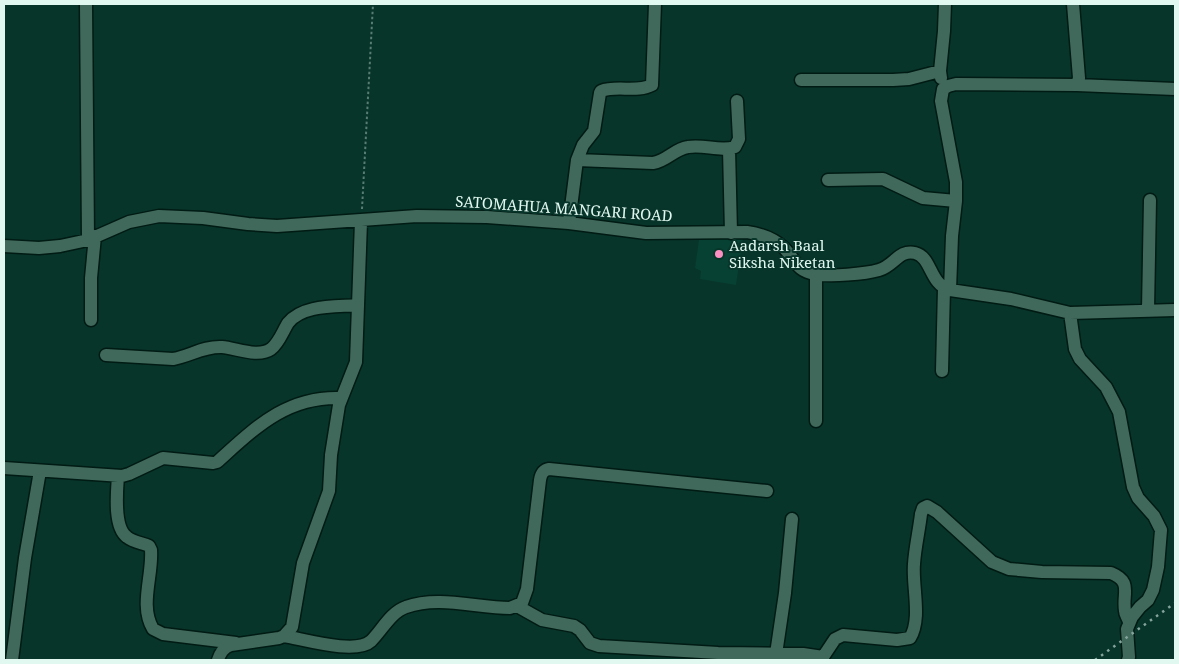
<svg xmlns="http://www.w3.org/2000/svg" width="1179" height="664" viewBox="0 0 1179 664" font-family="'Noto Serif',serif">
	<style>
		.built { fill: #064133 }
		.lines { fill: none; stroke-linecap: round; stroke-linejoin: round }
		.minor-casing { stroke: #001b13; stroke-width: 15 }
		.path { stroke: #587d73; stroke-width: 2; stroke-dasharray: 2.5 2.5; stroke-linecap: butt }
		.minor { stroke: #40695c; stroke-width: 12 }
		.rail { stroke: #84a49b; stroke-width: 2.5; stroke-dasharray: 2.5 5; stroke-linecap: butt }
		.poi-dot { fill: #fc8fc1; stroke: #08352a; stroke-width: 2 }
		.labels { text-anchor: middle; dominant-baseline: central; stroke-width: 4; stroke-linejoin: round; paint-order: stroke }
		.street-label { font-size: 15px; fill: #e1f8f0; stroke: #08352a }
		.poi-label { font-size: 15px; fill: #e1f8f0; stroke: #08352a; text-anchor: start }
	</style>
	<rect width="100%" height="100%" fill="#08352a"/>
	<path class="built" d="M730 236 743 238 736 285 700 279 701 271 695 268 699 240Z"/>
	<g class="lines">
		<defs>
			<path id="minor" d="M86 4 88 240
				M941 78 940 71 944 31 945 4
				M801 80H893L909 79 940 71
				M1077 85 1175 89
				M729 149 731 233
				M577 160 653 163C667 161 674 149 688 147 704 144 720 152 735 147L739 139 737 101
				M828 180 883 179 923 198 956 201
				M569 223 577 160 583 145 594 131 600 93 601 91C617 85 637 93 652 85L655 4
				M4 246 39 248 60 246 88 240 129 222 159 216 203 218 248 224 277 226 417 216 487 217 569 223 646 233 747 232C762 234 773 238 784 248 796 260 796 271 815 274 830 277 865 274 879 270 894 266 899 249 915 253 932 257 929 284 950 290L1011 299 1070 313 1175 310
				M816 275V421
				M950 290 952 236 956 201V182L941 101 943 89 948 86 956 84 1077 85 1079 78 1073 4
				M1148 310 1150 200
				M1070 313 1075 349 1080 359 1106 387 1119 412 1133 487 1138 498 1154 516 1161 530 1158 567 1153 590 1148 600 1140 607 1132 617 1127 629 1129 657 1128 660
				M91 320V278L95 236
				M106 355 173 359C190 356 204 346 222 347 236 348 258 358 271 349 279 343 283 331 288 323 303 304 337 307 358 305
				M942 371 944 288
				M4 468 122 476 129 474 163 458 213 463 217 462C255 428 286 396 341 398
				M118 476C117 491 113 527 127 537 133 542 142 543 149 546L151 550C153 575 139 606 153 629L163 634 236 643
				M517 606 542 620 574 626 580 630 590 643 599 646 718 653 803 654 823 657
				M284 636C303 639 356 655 371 641 382 630 391 612 406 607 439 595 476 608 510 608L522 603 527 589 540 480C541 474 543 470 549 469L767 491
				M776 654 785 593 792 519
				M12 660 25 558 40 471
				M218 660C220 653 223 648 231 645L279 638 284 636 292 627 303 563 329 491 331 455 339 405 356 362 361 221
				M821 660 835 639 843 635 897 640 910 638C922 619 912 586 914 564 915 548 919 531 921 514L923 508 927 506 937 512 992 562 1009 569 1042 572 1111 573C1133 582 1122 593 1125 611 1125 615 1128 618 1129 622"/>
		</defs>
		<use href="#minor" class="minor-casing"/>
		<path class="path" d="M362 209 373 4"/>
		<use href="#minor" class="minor"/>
		<path class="rail" d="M1095 660 1175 603"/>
	</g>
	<circle class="poi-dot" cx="719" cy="254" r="5"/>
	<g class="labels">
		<g class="street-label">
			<text transform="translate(564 208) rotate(4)">SATOMAHUA MANGARI ROAD</text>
		</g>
		<g class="poi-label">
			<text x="729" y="245">Aadarsh Baal<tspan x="729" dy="17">Siksha Niketan</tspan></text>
		</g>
	</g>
	<rect width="1179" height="664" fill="none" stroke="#e1f8f0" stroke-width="10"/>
</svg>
